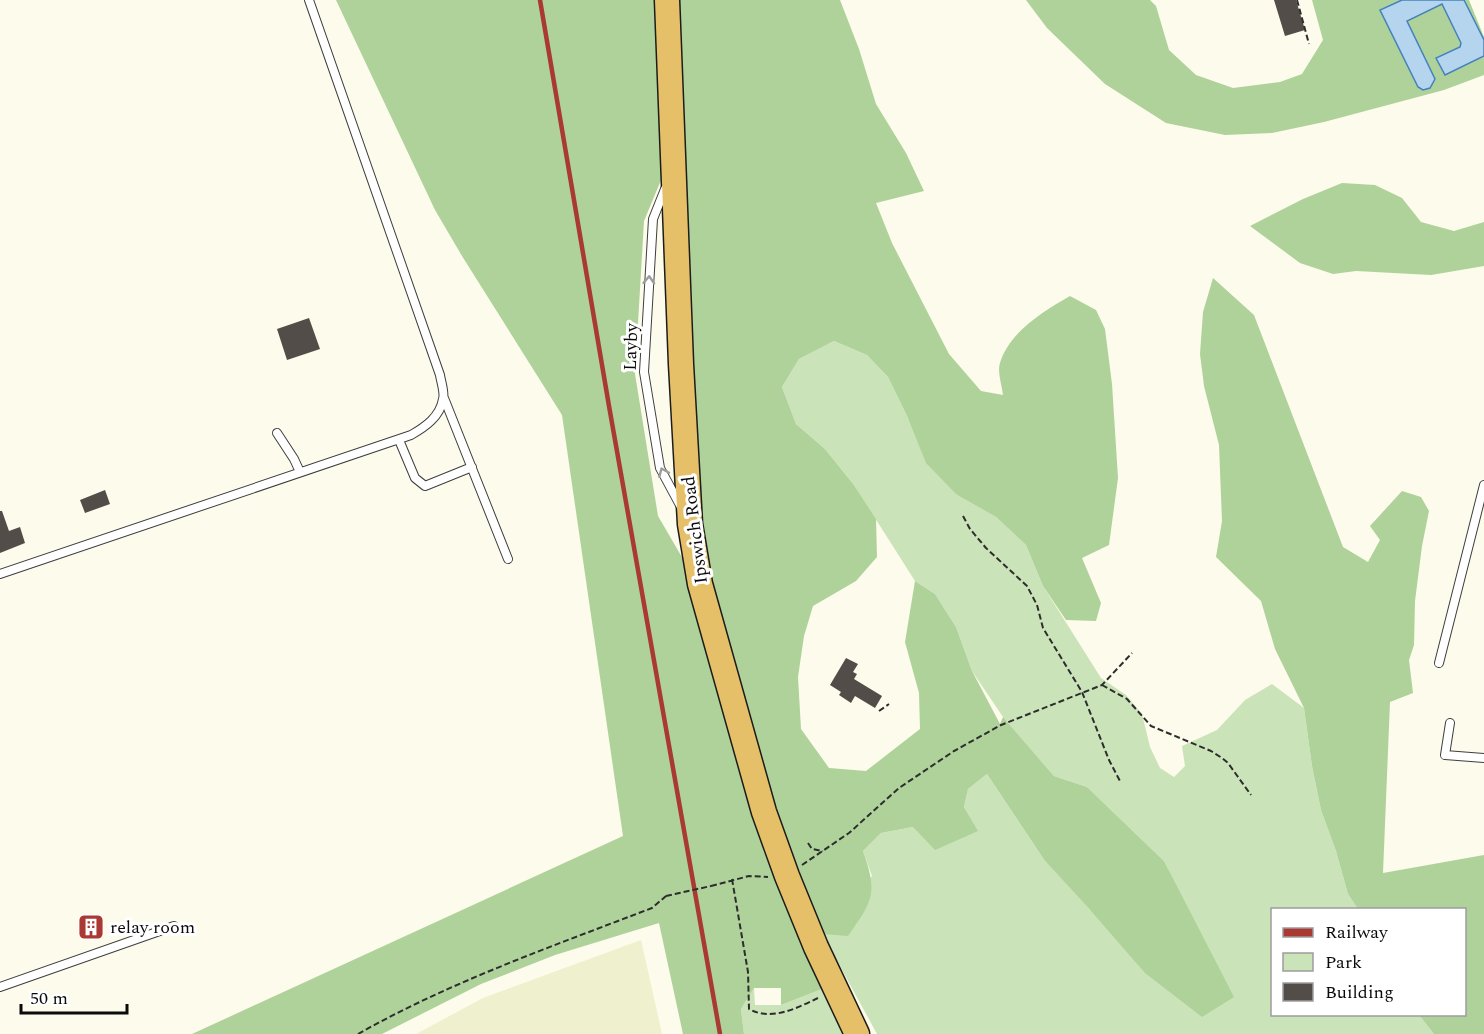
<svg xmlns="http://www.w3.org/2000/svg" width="1484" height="1034" viewBox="0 0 1484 1034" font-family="Spectral,serif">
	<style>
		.farmland { fill: #eff0ce }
		.green { fill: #cbe3b9 }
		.forest { fill: #aed29a }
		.water { fill: #b5d4ee; stroke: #4482bd; stroke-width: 1.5 }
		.building { fill: #524d48 }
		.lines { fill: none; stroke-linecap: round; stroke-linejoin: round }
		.service-casing { stroke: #3e3e3e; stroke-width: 10 }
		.trunk-casing { stroke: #1c1c1c; stroke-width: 27 }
		.path { stroke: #2d2d2d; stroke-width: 2; stroke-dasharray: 6 3; stroke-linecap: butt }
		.service { stroke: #fff; stroke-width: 8 }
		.trunk { stroke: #e6c068; stroke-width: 24 }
		.rail { stroke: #aa3833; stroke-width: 4.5 }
		.path-bridge { stroke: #2d2d2d; stroke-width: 2; stroke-dasharray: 6 3; stroke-linecap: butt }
		.oneway { stroke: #9d9d9d }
		.labels { text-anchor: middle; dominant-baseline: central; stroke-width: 6; stroke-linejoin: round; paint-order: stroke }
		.street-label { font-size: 18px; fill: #0b0b0b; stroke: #fff }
		.poi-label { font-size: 18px; fill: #0b0b0b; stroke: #fff; text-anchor: start }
	</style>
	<rect width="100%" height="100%" fill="#fdfbeb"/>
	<path class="farmland" d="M641 940 662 1034H416L483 998Z"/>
	<path class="green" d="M834 341 867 355 888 377 908 418 957 495 996 517 1026 545 1043 586 1101 678 1126 695 1142 714 1150 747 1160 768 1174 777 1185 766 1182 746 1217 730 1245 700 1272 684 1304 708 1312 766 1321 810 1336 851 1348 894 1358 909 1272 910V1014L1419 1015 1434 1034H877L823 935 872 876 863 851 881 833 913 827 977 830 964 807 968 789 987 774 1045 861 1091 911 1196 926 1164 861 1087 787 1054 776 1003 717 972 671 956 627 935 594 915 581 854 485 825 449 796 424 782 387 799 359Z
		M754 988 755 1005H781L822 989 844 1034H744L741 1009Z"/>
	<path class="forest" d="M336 0H657L666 168 644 221 635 374 658 516 690 571 825 985 822 989 781 1005V988H754L741 1009 744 1034H683L659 923 555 955 481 984 382 1034H192L623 836 562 415 462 256 435 210Z
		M676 0H840L859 49 876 104 906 153 924 191 876 203 892 243 949 354 981 391 1003 395C1002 386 997 371 1000 363 1009 332 1044 311 1070 296L1096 310 1105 329 1112 384 1118 478 1109 545 1082 558 1101 603 1096 621 1066 620 1043 586 1026 545 996 517 957 495 926 463 908 418 888 377 867 355 834 341 799 359 782 387 796 424 825 449 854 485 876 519 877 557 856 581 813 606 804 636 798 677 801 729 829 768 866 771 920 729 919 693 905 642 915 581 935 594 956 627 972 671 1000 724 1003 717 1054 776 1087 787 1164 861 1234 997 1202 1017 1145 973 1091 911 1045 861 987 774 968 789 964 807 978 831 935 850 913 827 881 833 863 851C878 893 873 901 848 936L823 934 795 877 703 565 698 508Z
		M1026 0H1150L1156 6 1169 50 1196 75 1233 88 1280 82 1302 74 1323 40 1312 0H1469L1484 37V75L1444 90 1324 122 1272 133 1225 135 1166 123 1105 84 1047 28Z
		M1342 183 1375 185 1402 198 1421 222 1454 231 1484 222V266L1431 275 1356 271 1333 274 1300 263 1250 226 1303 199Z
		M1213 278 1254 315 1343 547 1368 562 1380 540 1370 526 1402 491 1421 497 1429 511 1422 546 1415 601 1414 645 1409 660 1413 693 1390 702 1383 873 1484 855V1034H1434L1419 1015 1464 1014V910L1358 909 1348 894 1336 851 1321 810 1312 766 1304 708 1275 649 1261 601 1216 557 1222 521 1219 445 1204 386 1200 354 1203 312Z"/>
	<path class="water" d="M1402 0H1464L1484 40V56L1445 75 1436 58 1460 47 1461 43 1442 4 1407 21 1435 79 1430 88 1423 90 1418 87 1380 10Z"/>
	<path class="building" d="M1274 0H1296L1305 30 1285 36Z
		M309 318 320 349 287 360 277 329Z
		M105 490 110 504 85 513 80 500Z
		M0 511H2L9 531 20 527 25 543 0 553Z
		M846 658 858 664 853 672 857 674 854 679 882 696 875 708 855 696 851 703 839 695 841 692 830 685Z"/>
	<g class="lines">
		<defs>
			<path id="service" d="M665 189 653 219 644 372 660 468 681 507
				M444 398 508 559
				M277 433 294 459 300 472
				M399 440 415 478 425 486 472 467
				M0 574 411 435C425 427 440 417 443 399 445 393 441 382 440 375L309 0
				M1439 663 1484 485
				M1450 723 1445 755 1484 758
				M0 987 174 926"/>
			<path id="trunk" d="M667 0 681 364 690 524 700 584 764 812 787 876 816 947 857 1034"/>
		</defs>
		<use href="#service" class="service-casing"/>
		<use href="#trunk" class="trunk-casing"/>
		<path class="path" d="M1297 0 1309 44
			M963 516 970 529 986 548 1027 586 1037 605 1043 628 1082 692 1109 760 1121 783
			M1102 685 1127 699 1151 726 1211 751 1222 758 1228 763 1251 795
			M879 711 889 704
			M808 843 812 849 823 851
			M802 865 849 833 899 788 954 751 1001 725 1102 685 1132 653
			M732 879 748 972 749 1009C772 1022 799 1007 820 997
			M711 886 749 876 768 877
			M358 1034C450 982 553 946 652 908L666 896"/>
		<use href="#service" class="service"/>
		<use href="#trunk" class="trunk"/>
		<path class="rail" d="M540 0 609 406 720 1034"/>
		<path class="path-bridge" d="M666 896 711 886"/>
	</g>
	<defs><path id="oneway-chevron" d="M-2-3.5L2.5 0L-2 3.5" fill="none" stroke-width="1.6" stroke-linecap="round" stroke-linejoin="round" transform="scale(1.5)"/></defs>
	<g class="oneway">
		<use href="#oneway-chevron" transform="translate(649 280) rotate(-87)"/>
		<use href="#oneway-chevron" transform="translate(663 472) rotate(-113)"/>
	</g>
	<defs>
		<symbol id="building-square" viewBox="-11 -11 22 22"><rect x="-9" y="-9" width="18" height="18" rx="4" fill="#aa3833" stroke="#fff"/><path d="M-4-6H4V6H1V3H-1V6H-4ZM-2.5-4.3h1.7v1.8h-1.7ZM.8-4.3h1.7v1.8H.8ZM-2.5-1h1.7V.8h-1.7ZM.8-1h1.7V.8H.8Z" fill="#fff"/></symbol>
	</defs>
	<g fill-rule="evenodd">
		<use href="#building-square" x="76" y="912" width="30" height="30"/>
	</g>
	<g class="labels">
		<g class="street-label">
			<text transform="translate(631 347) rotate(-88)">Layby</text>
			<text transform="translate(695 530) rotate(-97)">Ipswich Road</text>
		</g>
		<g class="poi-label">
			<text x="110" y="927">relay room</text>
		</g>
	</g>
	<rect x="1271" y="908" width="195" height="108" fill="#ffffff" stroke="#9d9d9d" stroke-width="1.5"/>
	<rect x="1283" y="928" width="30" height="9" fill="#aa3833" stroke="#9d9d9d" stroke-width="1.5"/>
	<text x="1325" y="938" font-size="18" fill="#0b0b0b">Railway</text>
	<rect x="1283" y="953" width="30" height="18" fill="#cbe3b9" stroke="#9d9d9d" stroke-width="1.5"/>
	<text x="1325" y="968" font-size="18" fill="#0b0b0b">Park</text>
	<rect x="1283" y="983" width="30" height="18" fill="#524d48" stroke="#9d9d9d" stroke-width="1.5"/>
	<text x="1325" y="998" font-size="18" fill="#0b0b0b">Building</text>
	<path d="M21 1004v9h106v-9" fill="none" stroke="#0b0b0b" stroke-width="3"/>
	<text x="30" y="1004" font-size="18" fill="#0b0b0b" stroke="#ffffff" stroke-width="4.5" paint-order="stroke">50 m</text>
</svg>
